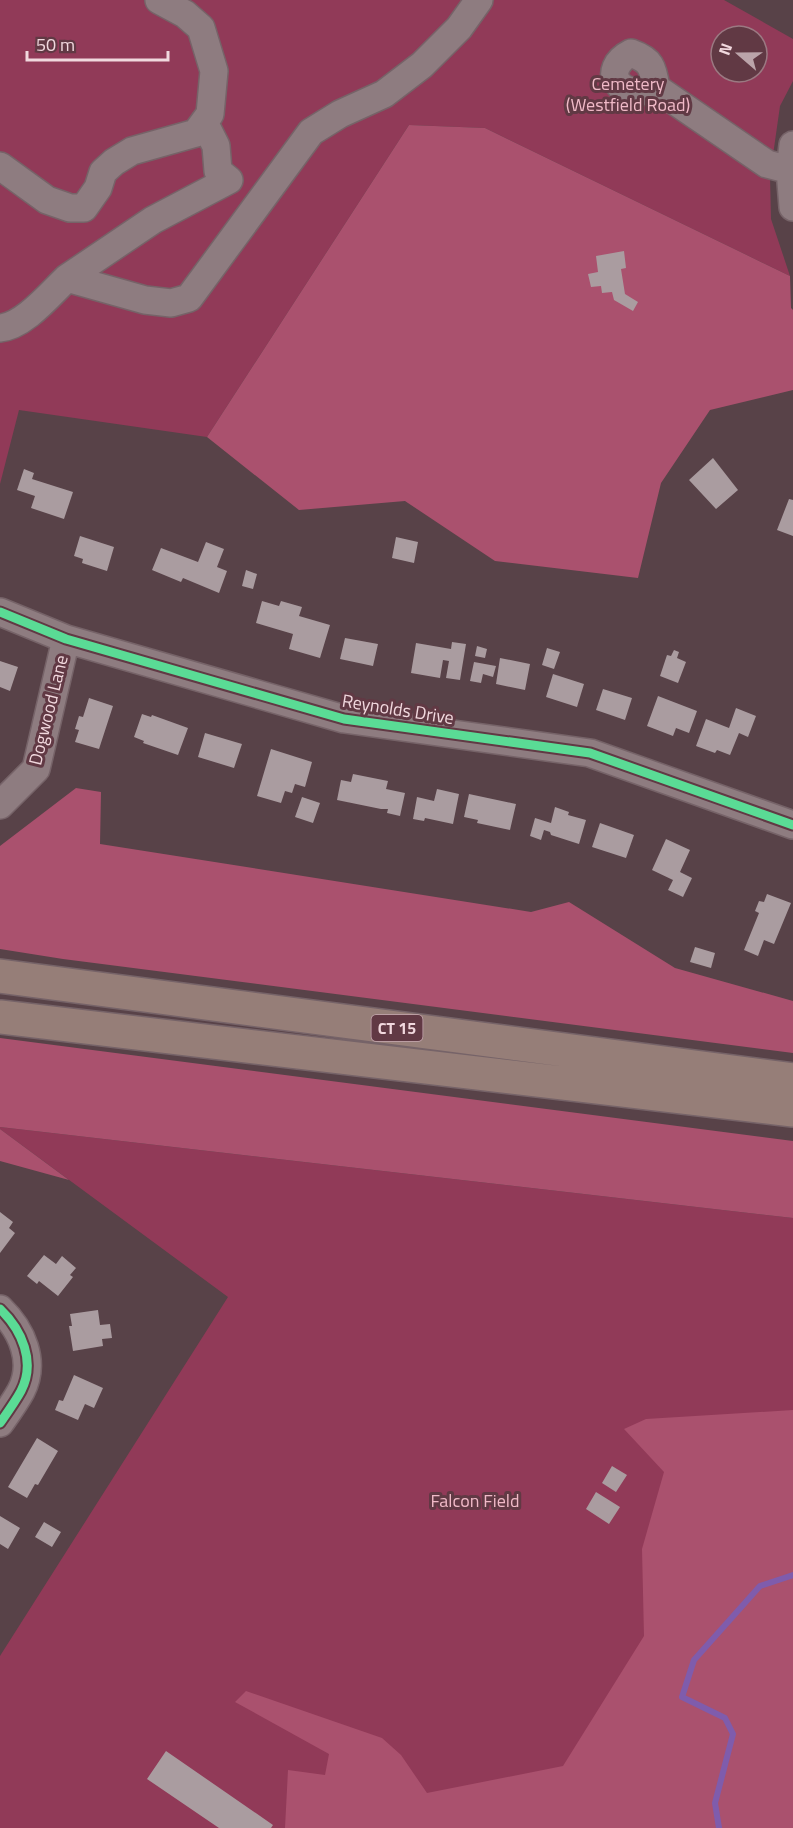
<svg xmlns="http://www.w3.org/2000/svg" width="793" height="1828" viewBox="0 0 793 1828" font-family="'Titillium Web',sans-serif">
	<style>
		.green { fill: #913a58; fill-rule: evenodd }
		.forest { fill: #aa516e }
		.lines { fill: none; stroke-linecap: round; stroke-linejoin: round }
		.stream { stroke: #7f5cac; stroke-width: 6 }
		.building { fill: #aa9ca0 }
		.minor-casing { stroke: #766368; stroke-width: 30 }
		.highway-casing { stroke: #766368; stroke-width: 36 }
		.minor { stroke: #8e7c80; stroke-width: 27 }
		.highway { stroke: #967e78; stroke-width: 33 }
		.cycleway-casing { stroke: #613944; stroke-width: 13 }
		.cycleway { stroke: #5adb95; stroke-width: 9 }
		.labels { text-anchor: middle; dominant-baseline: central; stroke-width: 6; stroke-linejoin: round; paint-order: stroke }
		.shield { fill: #613944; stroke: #c6a8b0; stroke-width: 1.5 }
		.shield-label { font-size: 16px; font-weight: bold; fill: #f1d8de }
		.park-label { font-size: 18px; fill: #f1bac8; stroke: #613944 }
		.street-label { font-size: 18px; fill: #f1d8de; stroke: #613944 }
	</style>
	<rect width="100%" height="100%" fill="#584248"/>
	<path class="green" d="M0 0H724L793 39V81L780 106 770 176 771 219 790 276 485 128 409 125 207 437 19 410 0 484ZM721 36H757V72H721Z
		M0 1127 793 1218V1828H0V1656L228 1297 0 1129Z"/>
	<path class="forest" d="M409 125 485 128 790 276 791 308 793 310V390L710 410 661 483 638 578 495 561 405 501 299 510 207 437Z
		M76 788 101 792 100 844 531 912 569 902 675 968 793 1001V1053L63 959 0 949V846Z
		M0 1038 793 1141V1218L0 1127Z
		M0 1129 69 1180 0 1161Z
		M793 1410V1828H285L288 1770 325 1775 329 1754 235 1702 246 1691 382 1738 401 1755 427 1793 563 1766 644 1636 642 1549 664 1472 624 1429 646 1419Z"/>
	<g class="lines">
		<path class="stream" d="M719 1828 715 1803 733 1734 725 1718 682 1697 694 1660 760 1586 793 1575"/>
	</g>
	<path class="building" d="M624 251 626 268 621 269 625 294 638 302 633 311 614 300 612 292 602 293 601 286 591 287 588 274 598 272 596 256Z
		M713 458 738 490 716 509 689 480Z
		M24 469 34 473 32 479 73 492 64 519 31 508 35 496 17 490Z
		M789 499 793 500V536L777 530Z
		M80 536 114 547 107 571 82 563 83 559 74 556Z
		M396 537 418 542 414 563 392 558Z
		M206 542 224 549 217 567 227 571 219 593 183 578 181 582 152 570 161 548 198 562Z
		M246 570 257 574 253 589 242 586Z
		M262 601 279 606 281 601 302 607 299 616 330 625 320 658 289 649 293 634 256 623Z
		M345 638 378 644 373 666 340 659Z
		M452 642 466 644 460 680 446 678 449 661 443 660 440 678 411 673 416 643 451 649Z
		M477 646 487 649 485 658 475 656Z
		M547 648 560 652 554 669 542 665Z
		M674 650 679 652 677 658 686 662 678 683 660 676 667 655 671 656Z
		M500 658 530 664 525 690 496 684Z
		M0 661 18 667 10 691 0 687Z
		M474 662 496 666 493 677 483 674 481 683 470 681Z
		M553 674 584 684 577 707 546 697Z
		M603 689 632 698 625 720 596 710Z
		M658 696 697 711 689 733 676 728 673 736 647 726Z
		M89 698 113 706 99 749 75 742 79 730 75 729 79 716 83 717Z
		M736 708 756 716 748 737 739 733 730 755 717 750 715 753 696 746 706 719 729 728Z
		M142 714 151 717 152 715 188 728 178 755 143 743 144 741 134 737Z
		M205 733 242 744 234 768 198 757Z
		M271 749 312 762 305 787 295 784 292 793 285 791 281 803 257 796Z
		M353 774 388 781 386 789 405 793 400 816 387 813 388 809H381L337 800 341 780 351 782Z
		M437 789 459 794 453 824 425 818 424 821 413 819 417 797 434 801Z
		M469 794 516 804 510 830 477 823 478 820 464 817Z
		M302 797 320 803 313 823 295 817Z
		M555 807 569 812 568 815 586 820 579 844 551 835 550 832 544 830 541 840 530 836 535 818 551 823Z
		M600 823 634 835 626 858 592 847Z
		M666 839 690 850 680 872 692 878 683 897 668 890 673 880 652 870Z
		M767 894 791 903 774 944 764 940 758 956 744 950 759 913 755 911 759 901 764 902Z
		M695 947 715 953 711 968 690 962Z
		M0 1212 13 1222 9 1228 15 1233 0 1253Z
		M44 1255 56 1264 62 1256 76 1268 70 1275 73 1277 58 1296 39 1281 37 1284 27 1276Z
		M98 1310 100 1325 110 1324 112 1338 102 1339 103 1346 73 1351 69 1326H72L70 1314Z
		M74 1375 103 1388 94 1408 85 1404 78 1420 55 1410 59 1400 63 1401Z
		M37 1438 58 1451 38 1485 35 1484 27 1498 8 1487Z
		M612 1466 627 1475 616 1492 602 1483Z
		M596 1492 620 1507 609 1524 586 1509Z
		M0 1516 20 1528 8 1549 0 1544Z
		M44 1522 61 1532 52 1547 35 1537Z
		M166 1751 273 1825 271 1828H219L147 1779Z"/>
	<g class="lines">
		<defs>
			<path id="minor" d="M656 88C618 103 599 69 631 53 651 60 653 67 656 88L767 164 790 170
				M793 145 790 170 793 207
				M0 166 47 200 70 208H84L98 188 103 172 114 162 132 151 196 133 210 114 214 71 201 28 185 14 159 0
				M67 278 153 220 229 180 218 171 216 146 204 122
				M0 328C24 326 50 294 67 278L145 300 171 303 189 298 311 132 340 114 384 94 422 65 459 28 479 0
				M0 612 66 639 344 719 590 753 793 825
				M0 805 36 769 66 639
				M0 1309C22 1330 36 1362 21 1391 15 1402 7 1413 0 1423"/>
			<path id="highway" d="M0 976 793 1080
				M0 1017 793 1110"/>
		</defs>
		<use href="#minor" class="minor-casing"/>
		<use href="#highway" class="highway-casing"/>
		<use href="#minor" class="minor"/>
		<use href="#highway" class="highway"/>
		<defs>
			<path id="cycleway" d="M0 612 66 639 344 719 590 753 793 825
				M0 1309C22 1330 36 1362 21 1391 15 1402 7 1413 0 1423"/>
		</defs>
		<use href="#cycleway" class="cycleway-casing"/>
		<use href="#cycleway" class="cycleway"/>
	</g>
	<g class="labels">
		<rect class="shield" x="371.5" y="1015" width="51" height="26" rx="4.5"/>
		<g class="shield-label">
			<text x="397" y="1028">CT 15</text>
		</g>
		<g class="park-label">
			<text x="628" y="83">Cemetery<tspan x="628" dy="21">(Westfield Road)</tspan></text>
			<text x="475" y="1500">Falcon Field</text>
		</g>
		<g class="street-label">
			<text transform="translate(398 709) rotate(9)">Reynolds Drive</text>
			<text transform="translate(48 710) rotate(-76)">Dogwood Lane</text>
		</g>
	</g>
	<g transform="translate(739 54) rotate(290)"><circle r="28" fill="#613944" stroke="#9b7982" stroke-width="1.5"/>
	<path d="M0-4.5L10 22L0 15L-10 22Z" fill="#bba4aa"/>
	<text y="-9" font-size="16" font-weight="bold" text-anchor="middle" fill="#f1d8de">N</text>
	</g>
	<path d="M27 51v9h141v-9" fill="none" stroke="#f1d8de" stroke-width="3"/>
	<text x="36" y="51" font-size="18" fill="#f1d8de" stroke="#613944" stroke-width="4.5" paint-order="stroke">50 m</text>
</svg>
